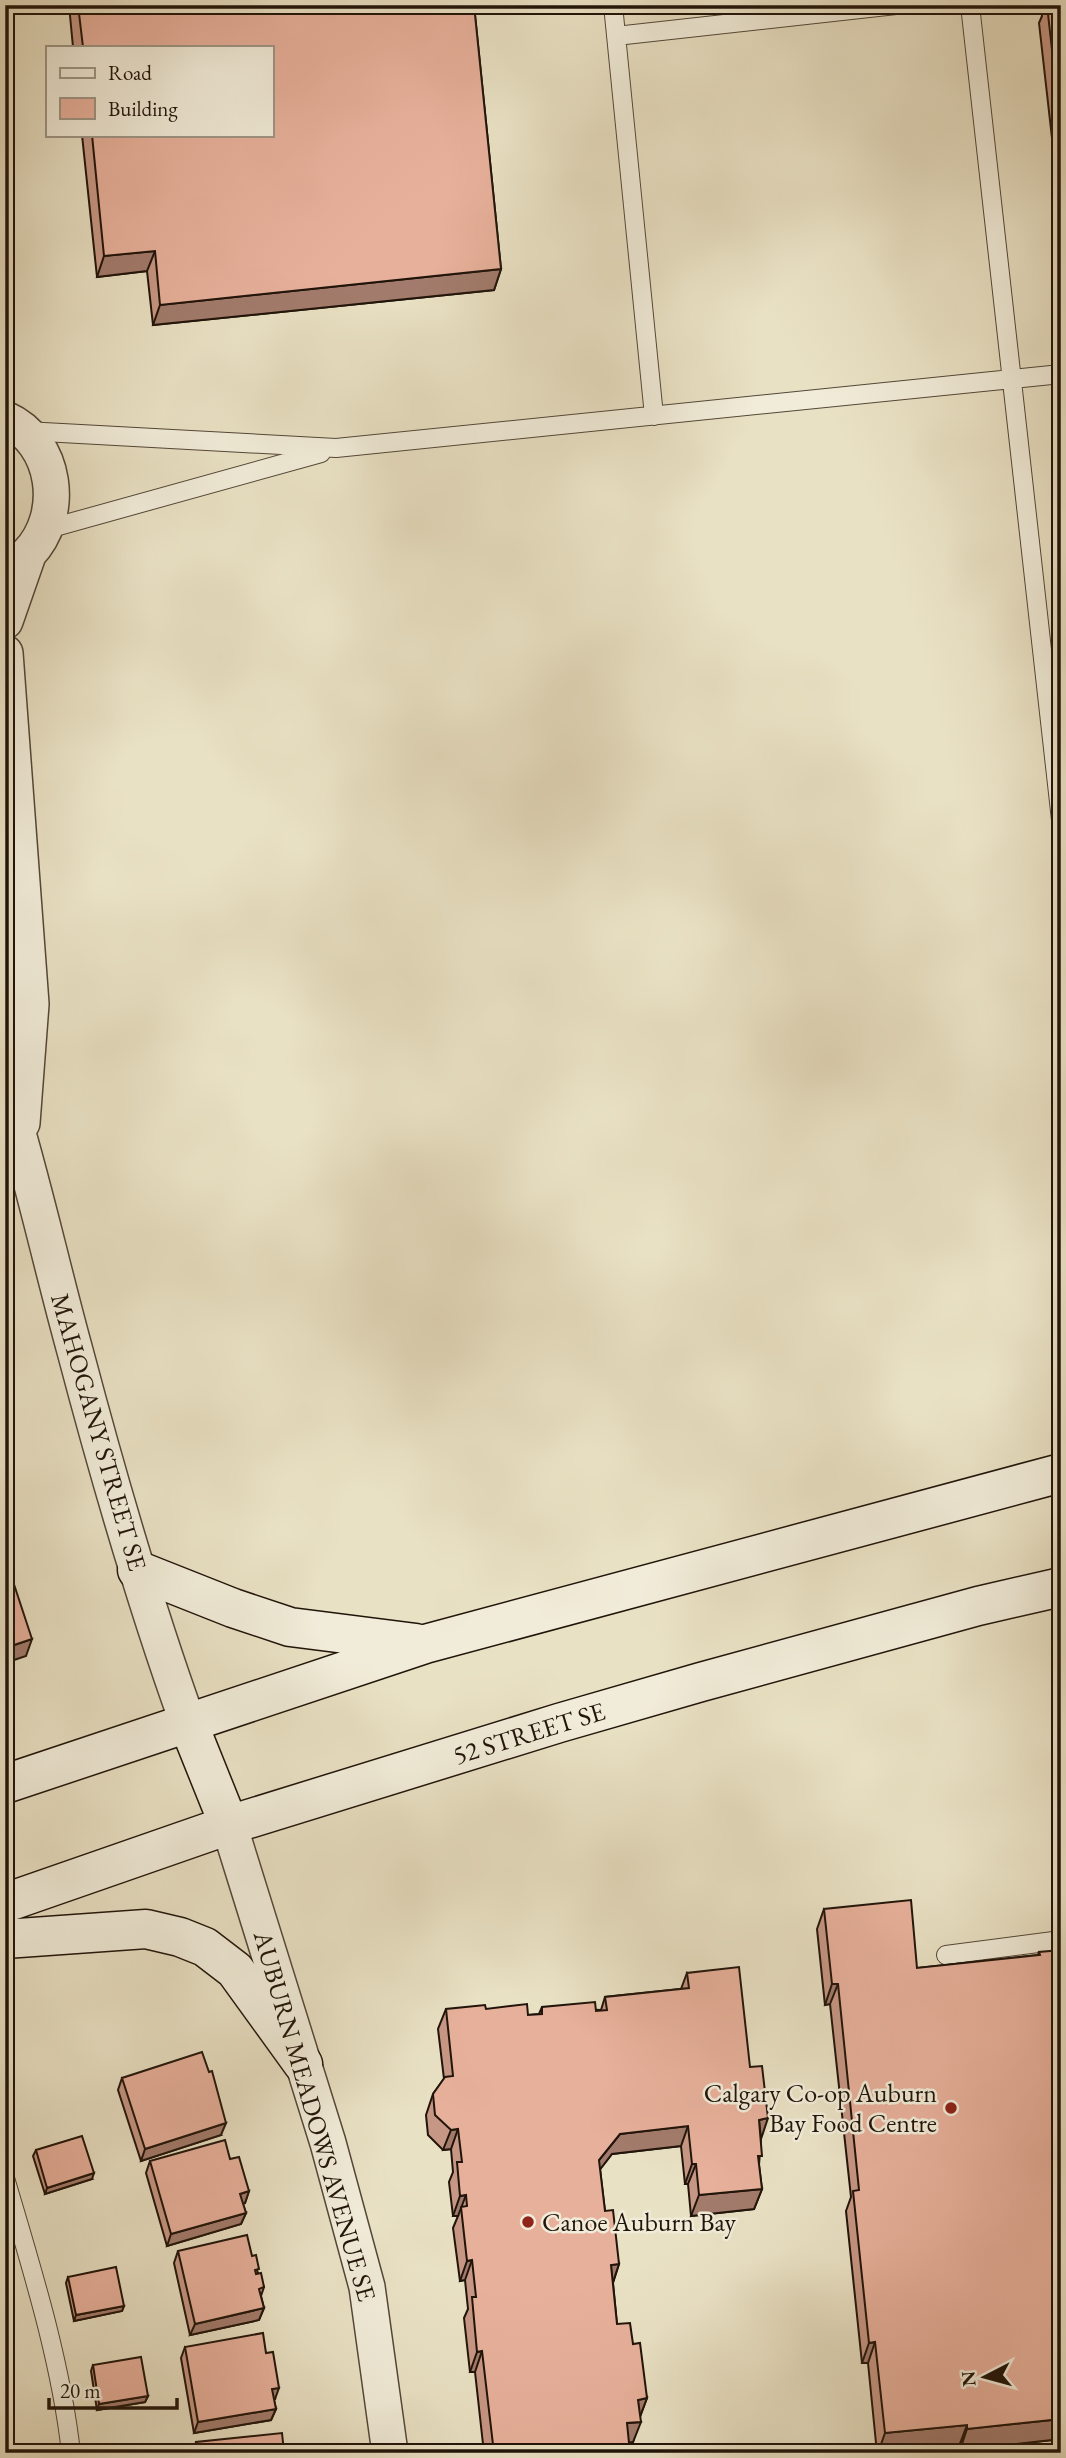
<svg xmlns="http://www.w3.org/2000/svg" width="1066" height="2458" viewBox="0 0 1066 2458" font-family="'EB Garamond',serif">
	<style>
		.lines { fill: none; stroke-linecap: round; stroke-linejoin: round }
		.service-casing { stroke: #534738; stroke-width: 20 }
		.minor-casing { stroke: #534738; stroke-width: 38 }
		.secondary-casing { stroke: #21140a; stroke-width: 41 }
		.service { stroke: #f1ecd9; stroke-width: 18 }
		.minor { stroke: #f1ecd9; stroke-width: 35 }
		.secondary { stroke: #f1ecd9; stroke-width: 38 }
		.wall { fill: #c79785; stroke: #21140a; stroke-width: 2 }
		.shaded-wall { fill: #a27b6c; stroke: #21140a; stroke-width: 2 }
		.building { fill: #e7b09b; stroke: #21140a; stroke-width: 2 }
		.poi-dot { fill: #8f2418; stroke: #f1ecd9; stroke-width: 2.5 }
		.labels { text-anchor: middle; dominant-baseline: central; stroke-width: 5; stroke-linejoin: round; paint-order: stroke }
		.street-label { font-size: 26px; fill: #21140a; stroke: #f1ecd9 }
		.poi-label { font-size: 26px; fill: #21140a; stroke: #f1ecd9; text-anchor: end }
	</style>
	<rect width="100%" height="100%" fill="#e9e1c4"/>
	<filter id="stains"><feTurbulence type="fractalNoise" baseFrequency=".00286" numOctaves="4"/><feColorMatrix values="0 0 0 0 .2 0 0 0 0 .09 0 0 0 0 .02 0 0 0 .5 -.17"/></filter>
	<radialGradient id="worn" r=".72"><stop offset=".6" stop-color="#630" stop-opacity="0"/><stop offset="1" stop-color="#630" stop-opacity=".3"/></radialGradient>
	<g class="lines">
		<defs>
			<path id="service" d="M613 5 654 416
				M970 5 1061 820
				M616 36 896 5
				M25 431 336 448 1061 374
				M44 530 321 453
				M946 1955 1061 1940
				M5 2178C31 2266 61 2361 71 2453"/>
			<path id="minor" d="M5 419C57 442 66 515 28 554 22 560 12 565 5 570
				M5 621 28 555
				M5 653 31 1004 22 1123
				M5 1089C32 1176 51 1264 75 1351 108 1476 144 1601 188 1723
				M229 1825 328 2143 367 2287 390 2453"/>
			<path id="secondary" d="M137 1570 233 1608 290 1627 416 1643
				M188 1723 229 1825
				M5 1784 425 1644 1061 1473
				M5 1903 229 1825 559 1723 701 1682 978 1606 1061 1587
				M5 1939 146 1929 180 1937 205 1947 235 1970 303 2064"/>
		</defs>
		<use href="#service" class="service-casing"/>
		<use href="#minor" class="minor-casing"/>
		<use href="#secondary" class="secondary-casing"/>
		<use href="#service" class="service"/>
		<use href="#minor" class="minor"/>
		<use href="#secondary" class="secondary"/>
	</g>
	<path class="wall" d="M69 5H474L501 269 494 290 153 325 147 271 97 277 82 135H271V47H73Z
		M1035 5H1061V218L1039 23 1042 16 1041 7 1035 8Z
		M824 1909 917 1968 1038 1955 1039 1952 1061 2439 960 2450 959 2446 877 2453 868 2363H862L846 2211 851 2197 830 2004 825 2005 817 1929Z
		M687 1973 750 2067 761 2139 759 2165 762 2189 754 2209 691 2216 688 2184H685L681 2146 612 2154 600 2169 605 2211 619 2264 613 2283 617 2324 633 2344 647 2398 640 2417 633 2442H629L630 2453H484L475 2372H470L464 2318 468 2309 465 2280 460 2281 453 2228 458 2216H453L449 2182 453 2172 451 2149 443 2150 428 2135 426 2115 433 2094 444 2079 438 2029 446 2009H486L528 2015 539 2014 542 2007 601 2010 605 1997 681 1989Z
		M122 2078 221 2135 141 2161 118 2090Z
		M36 2150 92 2179 45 2194 33 2156Z
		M150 2161 249 2191 245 2203 243 2204 246 2213 241 2224 167 2246 146 2173Z
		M178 2251 252 2256 258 2273 264 2287 261 2296 264 2308 259 2320 190 2335 174 2263Z
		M68 2277 124 2306 122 2311 74 2321 66 2283Z
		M185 2347 275 2399 274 2400 276 2409 271 2420 194 2433 181 2358Z
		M93 2365 148 2396 145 2402 97 2410 91 2371Z
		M196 2442 284 2452 292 2453H192Z"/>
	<path class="shaded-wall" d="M155 251 147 271 97 277 104 256Z
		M501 269 494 290 153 325 160 305Z
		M32 1639 26 1656 5 1663V1648Z
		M832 1984H838L830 2004 825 2005Z
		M768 2118 761 2139 759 2120Z
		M226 2123 221 2135 141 2161 145 2149Z
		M688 2126 681 2146 612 2154 592 2180 599 2160 620 2134Z
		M458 2129 451 2149 443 2150 451 2130Z
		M692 2164H696L688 2184H685Z
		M94 2173 92 2179 45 2194 47 2188Z
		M762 2189 754 2209 691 2216 699 2195Z
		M249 2191 245 2203 236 2206 240 2194Z
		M466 2195 458 2216H453L460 2196Z
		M246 2213 241 2224 167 2246 171 2234Z
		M472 2260 465 2280 460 2281 467 2261Z
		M619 2264 612 2285 611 2265Z
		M124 2306 122 2311 74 2321 76 2315Z
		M264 2308 259 2320 190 2335 195 2324Z
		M875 2342 868 2363H862L869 2343Z
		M482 2351 475 2372H470L477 2352Z
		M279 2388 275 2399 268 2401 272 2389Z
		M148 2396 145 2402 97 2410 99 2404Z
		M647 2398 639 2419 638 2400Z
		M276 2409 271 2420 194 2433 198 2422Z
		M1061 2419V2439L960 2450 967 2429Z
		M641 2422 633 2442 620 2444 627 2423Z
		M967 2425 959 2446 878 2453 885 2433Z"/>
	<path class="building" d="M78 5H474L501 269 160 305 155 251 104 256 92 135H271V47H83Z
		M1047 5H1061V130Z
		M5 1557 32 1639 5 1648Z
		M911 1900 917 1968 1040 1955 1039 1952 1061 1950V2419L967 2429V2425L885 2433 875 2342 869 2343 853 2191 859 2190 838 1984H832L824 1909Z
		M739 1967 750 2067 762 2066 768 2118 759 2120 762 2156H758L762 2189 699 2195 696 2164H692L688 2126 620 2134 599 2160 605 2211 613 2210 619 2264 611 2265 617 2324 630 2323 633 2344 640 2343 647 2398 638 2400 641 2422 627 2423 630 2453H494L482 2351 477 2352 472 2297H476L472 2260 467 2261 461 2207 467 2206 466 2195 460 2196 457 2162H462L458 2129 451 2130 435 2115 433 2094 445 2077 453 2076 446 2009 485 2005 486 2009 527 2004 528 2015 542 2014V2007L595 2002 596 2011 607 2010 605 1997 689 1988 687 1973Z
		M202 2052 209 2072 212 2071 226 2123 145 2149 122 2078Z
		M82 2136 94 2173 47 2188 36 2150Z
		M225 2140 230 2159 239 2157 249 2191 240 2194 246 2213 171 2234 150 2161Z
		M247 2235 252 2256 256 2255 259 2269 255 2270 256 2274 261 2273 264 2287 259 2289 264 2308 195 2324 178 2251Z
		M116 2267 124 2306 76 2315 68 2277Z
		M263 2333 266 2353 273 2352 279 2388 272 2389 276 2409 198 2422 185 2347Z
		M141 2357 148 2396 99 2404 93 2365Z
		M282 2433 284 2452 291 2451 292 2453H197L196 2442Z"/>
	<g class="poi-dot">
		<circle cx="951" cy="2108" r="7"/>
		<circle cx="528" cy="2222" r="7"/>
	</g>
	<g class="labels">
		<g class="street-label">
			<text transform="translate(99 1432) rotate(74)">MAHOGANY STREET SE</text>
			<text transform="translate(529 1733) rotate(-17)">52 STREET SE</text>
			<text transform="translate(315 2116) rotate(74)">AUBURN MEADOWS AVENUE SE</text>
		</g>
		<g class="poi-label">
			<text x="937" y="2093">Calgary Co-op Auburn<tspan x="937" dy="30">Bay Food Centre</tspan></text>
			<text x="542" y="2222" text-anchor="start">Canoe Auburn Bay</text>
		</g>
	</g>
	<rect width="1066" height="2458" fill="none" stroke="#e9e1c4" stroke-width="28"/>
	<rect x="7" y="7" width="1052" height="2444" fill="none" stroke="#21140a" stroke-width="3.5"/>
	<rect x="14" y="14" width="1038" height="2430" fill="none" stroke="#21140a" stroke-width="2"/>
	<rect x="46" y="46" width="228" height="91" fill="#f1ecd9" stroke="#9e9686" stroke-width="2"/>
	<rect x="60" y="68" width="35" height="10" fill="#f1ecd9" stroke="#9e9686" stroke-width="2"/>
	<text x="108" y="80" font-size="21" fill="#21140a">Road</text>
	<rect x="60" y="98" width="35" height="21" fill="#e7b09b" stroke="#9e9686" stroke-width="2"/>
	<text x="108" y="116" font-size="21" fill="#21140a">Building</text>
	<g transform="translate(985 2377) rotate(264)" stroke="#f1ecd9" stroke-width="5" paint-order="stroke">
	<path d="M0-5L12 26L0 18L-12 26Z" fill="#21140a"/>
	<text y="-10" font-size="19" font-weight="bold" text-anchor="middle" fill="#21140a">N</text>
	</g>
	<path d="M49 2398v10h128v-10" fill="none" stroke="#21140a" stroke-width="3.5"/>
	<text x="60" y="2398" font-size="21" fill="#21140a" stroke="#f1ecd9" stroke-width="5" paint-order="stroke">20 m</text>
	<rect width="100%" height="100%" filter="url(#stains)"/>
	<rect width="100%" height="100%" fill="url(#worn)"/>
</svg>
